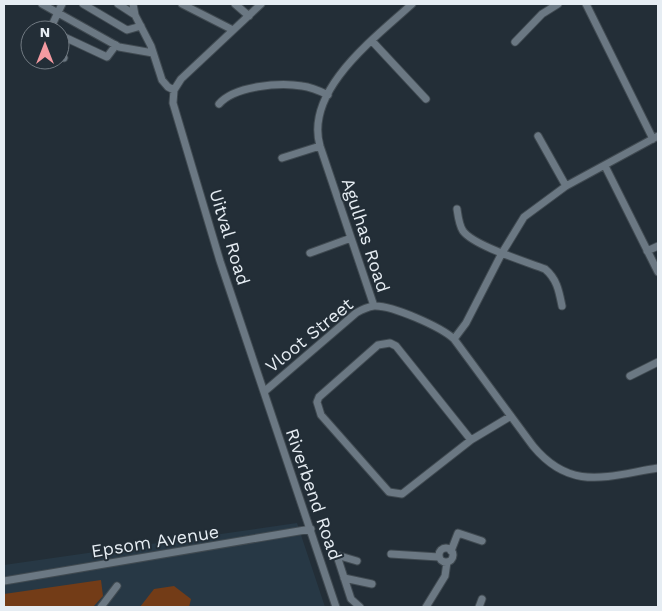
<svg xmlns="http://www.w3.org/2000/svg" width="662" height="611" viewBox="0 0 662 611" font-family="'Work Sans',sans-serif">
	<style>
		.built { fill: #273845 }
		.building { fill: #733c17 }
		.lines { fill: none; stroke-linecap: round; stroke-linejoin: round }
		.street-casing { stroke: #404a51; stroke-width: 9 }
		.street { stroke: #6b7883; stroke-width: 7 }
		.labels { text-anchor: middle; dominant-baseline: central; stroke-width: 4; stroke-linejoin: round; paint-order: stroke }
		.street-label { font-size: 18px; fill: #e6edf3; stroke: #232e37 }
	</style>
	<rect width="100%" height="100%" fill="#232e37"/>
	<path class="built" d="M297 523 325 607H4V565Z"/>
	<path class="building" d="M101 580 103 596 93 607H4V594Z
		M174 586 191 599 189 607H140L154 589Z"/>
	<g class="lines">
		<defs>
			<path id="street" d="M42 4 119 47 153 53
				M83 4 127 30 141 26
				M118 4 135 15
				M133 4 135 15 151 46 162 80 168 87 174 90
				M182 4 233 30
				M235 4 249 16
				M261 4 181 79 174 90 173 103 220 261 336 607
				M586 4 653 139
				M53 23 62 4
				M60 35 107 57 116 45
				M372 41 426 99
				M515 42 542 14 558 4
				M60 57 64 58
				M219 104C234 86 280 82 302 86 311 87 320 91 328 95
				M538 136 566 186
				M282 158 320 146
				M605 166 658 272
				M457 209C458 216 459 225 463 231 474 246 527 262 545 269 557 279 559 291 562 306
				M647 251 658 246
				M310 253 351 238
				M374 306 320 146C304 90 376 37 412 4
				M454 339 466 323 502 253 524 217 566 186 658 136
				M630 376 658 362
				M265 391 356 313C361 310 367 307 374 306 392 305 441 327 454 339L533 446C571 492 607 476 658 468
				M471 440 396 346 390 343 378 345 319 397 317 402 321 415 389 492 402 494 471 440 511 416
				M439 555a7 7 0 1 1 14 0a7 7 0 1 1-14 0Z
				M451 551 458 533 482 541
				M391 554 439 557
				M357 561 340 556 338 559 351 599 360 607
				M344 578 372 584
				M4 581 311 529
				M101 607 117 586
				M426 607 445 576 447 562
				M479 607 482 599"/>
		</defs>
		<use href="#street" class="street-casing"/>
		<use href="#street" class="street"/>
	</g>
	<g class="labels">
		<g class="street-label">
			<text transform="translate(366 235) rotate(72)">Agulhas Road</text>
			<text transform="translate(230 237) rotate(73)">Uitval Road</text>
			<text transform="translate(309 335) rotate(-39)">Vloot Street</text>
			<text transform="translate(314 494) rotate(71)">Riverbend Road</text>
			<text transform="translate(155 541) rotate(-9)">Epsom Avenue</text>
		</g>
	</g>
	<rect width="662" height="611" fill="none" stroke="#e6edf3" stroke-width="10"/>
	<g transform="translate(45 45)"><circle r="24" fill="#232e37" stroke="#717a82"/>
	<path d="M0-4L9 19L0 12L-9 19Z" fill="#f49aa1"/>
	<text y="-8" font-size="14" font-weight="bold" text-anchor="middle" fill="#e6edf3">N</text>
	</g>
</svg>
